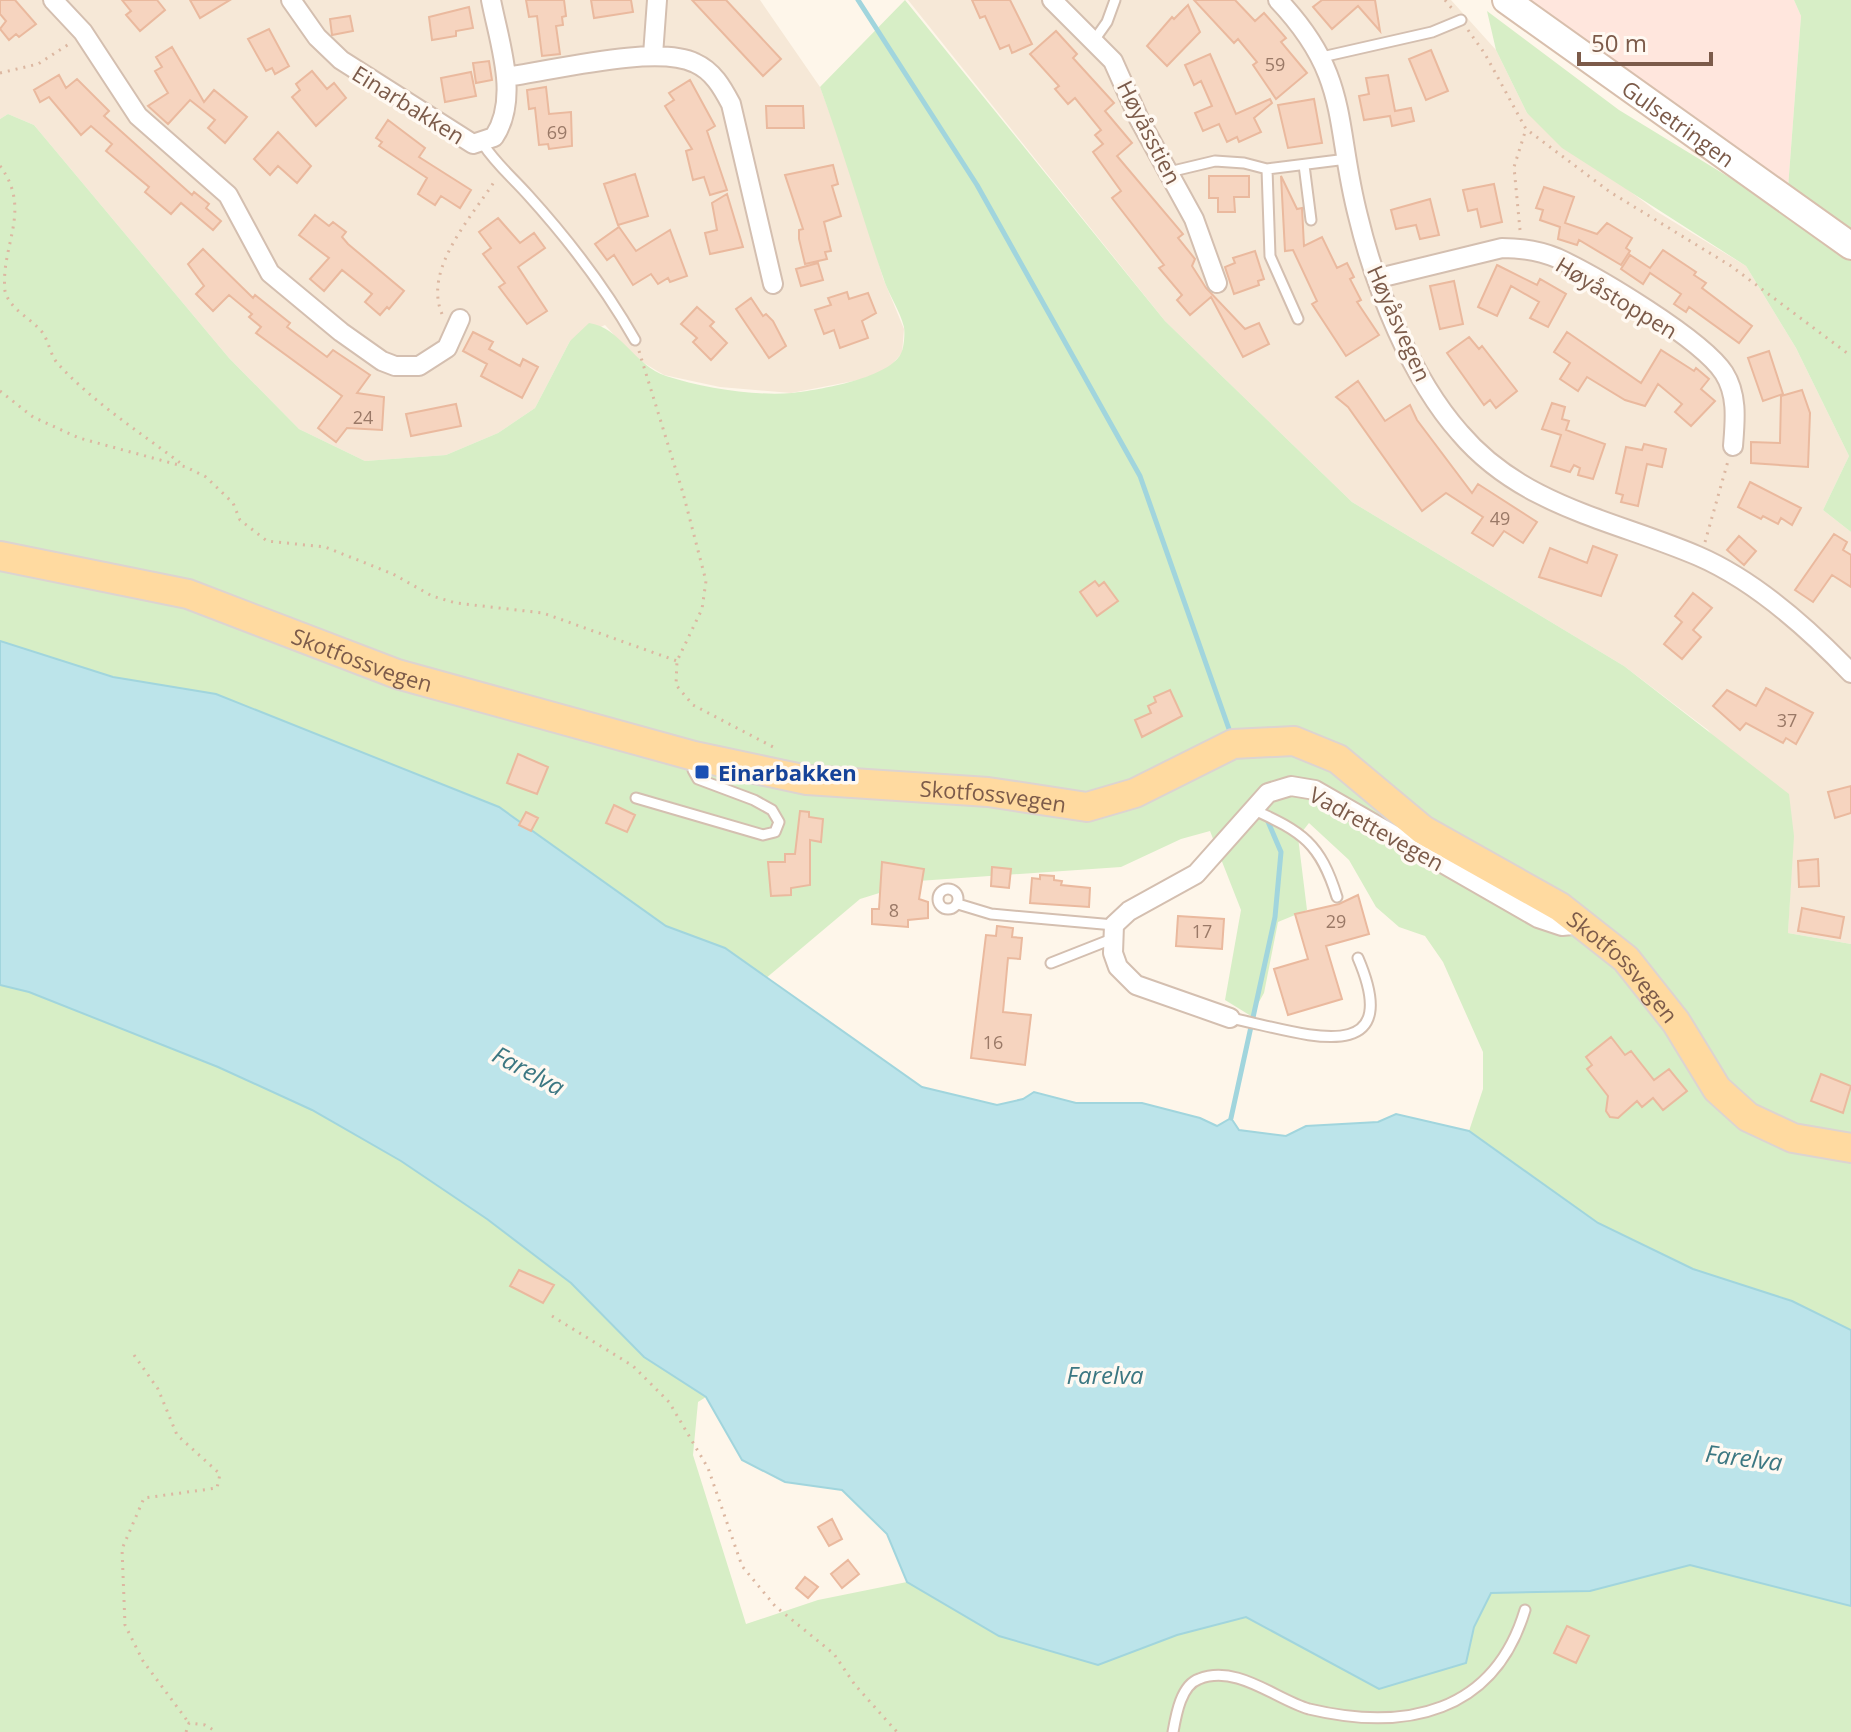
<svg xmlns="http://www.w3.org/2000/svg" width="1851" height="1732" viewBox="0 0 1851 1732" font-family="'Open Sans',sans-serif">
	<style>
		.residential { fill: #f6e8d7 }
		.commercial { fill: #ffe6dd }
		.green { fill: #d7eec6 }
		.water { fill: #bce4ea; stroke: #a1d5dd; stroke-width: 2 }
		.lines { fill: none; stroke-linecap: round; stroke-linejoin: round }
		.stream { stroke: #a1d5dd; stroke-width: 5 }
		.building { fill: #f6d4bf; stroke: #eab99e; stroke-width: 2 }
		.lane-casing { stroke: #d4bfb0; stroke-width: 13 }
		.street-casing { stroke: #d4bfb0; stroke-width: 22 }
		.secondary-casing { stroke: #d8bfad; stroke-width: 30 }
		.primary-casing { stroke: #ddd4d0; stroke-width: 32 }
		.path { stroke: #dcb7a1; stroke-width: 3; stroke-dasharray: 2 6; stroke-linecap: butt }
		.lane { stroke: #fff; stroke-width: 9 }
		.street { stroke: #fff; stroke-width: 18 }
		.secondary { stroke: #fff; stroke-width: 26 }
		.primary { stroke: #ffdaa0; stroke-width: 28 }
		.transit-dot { fill: #1a4fb4; stroke: #fff9f2; stroke-width: 3 }
		.labels { text-anchor: middle; dominant-baseline: central; stroke-width: 7; stroke-linejoin: round; paint-order: stroke }
		.number-label { font-size: 18px; fill: #9a7967 }
		.street-label { font-size: 22px; fill: #7c5b4a; stroke: #fff9f2 }
		.transit-label { font-size: 22px; font-weight: bold; fill: #164399; stroke: #fff9f2; text-anchor: start }
		.water-label { font-size: 24px; font-style: italic; fill: #3c7782; stroke: #fff9f2 }
	</style>
	<rect width="100%" height="100%" fill="#fef6ea"/>
	<path class="residential" d="M0 0H760L820 87 853 176 883 278 904 329 902 353 888 369 859 380 791 393 720 387 664 375 634 357 605 325 570 341 535 408 498 433 446 455 365 461 299 429 229 358 34 125 8 114 0 119Z
		M908 0H1451L1496 50 1527 113 1656 211 1746 266 1796 348 1849 456 1823 510 1851 532V944L1788 933 1793 836 1708 730 1624 666 1352 502 1165 321Z"/>
	<path class="commercial" d="M1527 0H1794L1801 16 1788 188Z"/>
	<path class="green" d="M905 0 1165 321 1352 502 1624 666 1789 794 1794 836 1788 933 1851 944V1330L1792 1301 1693 1269 1598 1223 1469 1131 1483 1089V1052L1443 962 1425 936 1399 927 1376 907 1349 860 1309 823 1298 837 1307 910 1278 922 1264 993 1251 1016 1225 1000 1241 910 1210 831 1181 839 1121 867 918 881 860 899 765 979 725 948 666 926 499 807 216 694 113 677 0 641V119L8 114 34 125 229 358 299 429 365 461 446 455 498 433 535 408 570 341 589 323C620 327 635 366 666 376 703 388 754 396 792 393 818 390 893 378 902 351 904 346 905 333 904 327 900 310 888 294 883 277 861 213 843 150 820 87Z
		M1794 0H1851V532L1823 510 1849 456 1796 348 1746 266 1562 148 1527 113 1496 50 1487 11 1619 110 1768 201 1788 188 1801 16Z
		M0 985 29 992 218 1067 312 1110 401 1161 487 1219 571 1283 644 1357 706 1397 698 1402 693 1455 746 1624 818 1600 907 1582 999 1636 1177 1635 1246 1617 1308 1649 1466 1663 1474 1627 1490 1593 1590 1591 1690 1565 1851 1606V1732H0Z"/>
	<path class="water" d="M0 641 113 677 216 694 499 807 666 926 725 948 922 1087 997 1105 1023 1099 1034 1092 1076 1103H1142L1200 1118 1217 1126 1231 1118 1239 1130 1286 1136 1306 1126 1378 1122 1396 1114 1469 1131 1598 1223 1693 1269 1792 1301 1851 1330V1606L1690 1565 1590 1591 1491 1593 1474 1627 1466 1663 1379 1689 1246 1617 1177 1635 1098 1665 999 1636 907 1582 887 1534 842 1490 785 1482 742 1460 706 1397 644 1357 571 1283 487 1219 401 1161 312 1110 218 1067 29 992 0 985Z"/>
	<g class="lines">
		<path class="stream" d="M858 0 977 185 1140 476 1229 729
			M1231 1118 1275 917 1281 852 1266 817"/>
	</g>
	<path class="building" d="M0 0H15L36 24 19 37 16 34 9 40 0 29 6 21 0 14Z
		M122 0H157L165 10 140 31 126 15 131 11Z
		M190 0H230L200 18Z
		M526 0H564L566 16 562 17 563 25 556 26 560 54 542 56 537 16 529 17Z
		M591 0H631L633 12 594 18Z
		M692 0H726L781 59 763 76Z
		M972 0H1010L1032 44 1012 53 1009 45 1000 49 985 16 980 18Z
		M1194 0H1235L1255 21 1264 13 1286 38 1281 42 1307 73 1276 99 1253 65 1257 62 1238 39 1234 43Z
		M1322 0H1375L1380 31 1358 6 1332 29 1313 7Z
		M1188 5 1200 32 1167 66 1147 46 1172 17 1174 19Z
		M469 7 473 28 456 31V36L432 40 429 17Z
		M350 16 353 31 332 35 330 19Z
		M269 29 289 66 275 74 272 68 266 71 248 39Z
		M1056 31 1077 54 1073 58 1114 103 1105 111 1132 143 1117 156 1183 234 1178 238 1195 259 1192 266 1206 288 1245 329 1259 323 1269 344 1243 357 1211 297 1190 315 1177 300 1182 295 1159 268 1164 265 1112 198 1121 191 1093 152 1103 144 1095 135 1101 130 1075 98 1068 104 1055 89 1059 86 1030 54Z
		M172 47 204 102 214 90 247 117 225 143 208 128 215 120 190 100 168 124 148 106 168 93 155 71 162 67 156 57Z
		M1431 50 1448 91 1426 100 1409 59Z
		M1210 54 1236 114 1270 99 1272 103 1254 118 1261 132 1239 142 1237 137 1227 142 1219 124 1203 131 1195 113 1212 106 1201 81 1194 85 1185 65Z
		M489 61 492 80 476 83 473 63Z
		M312 71 327 89 334 83 346 98 316 126 292 97 300 90 296 84Z
		M471 72 476 96 445 102 441 78Z
		M59 75 66 88 77 79 109 111 104 116 192 195 194 192 209 204 206 208 221 221 213 230 181 203 171 214 145 192 149 187 106 151 112 144 91 126 81 135 49 97 40 102 34 90Z
		M1388 75 1395 111 1411 108 1414 121 1392 126 1390 116 1364 120 1359 96 1369 94 1366 78Z
		M690 80 715 126 707 131 727 190 710 195 704 177 693 180 686 151 692 149 665 106 674 100 669 93Z
		M546 87 549 114 571 112 572 146 549 149 548 144 539 145 535 108 529 109 527 90Z
		M1314 99 1322 143 1288 148 1278 105Z
		M766 106H803L804 128H767Z
		M388 120 425 148 419 157 471 190 460 208 441 196 435 205 418 194 427 178 379 146 382 142 376 138Z
		M278 132 311 166 297 183 278 166 270 175 254 159Z
		M833 165 838 184 832 186 841 216 824 222 831 251 825 252 827 259 805 264 799 239V230L803 229 785 175Z
		M635 174 648 216 618 225 604 184Z
		M1209 176H1249V197H1234L1235 212H1218V198H1209Z
		M1281 176 1297 209 1302 208 1304 246 1322 237 1337 268 1347 263 1354 277 1350 279 1361 300 1357 302 1379 335 1346 356 1312 304 1317 301 1293 250 1285 251Z
		M1494 184 1502 222 1481 227 1477 209 1468 211 1463 190Z
		M1544 187 1574 197 1565 223 1597 234 1607 223 1632 238 1626 248 1630 251 1621 265 1579 240 1577 245 1558 239 1560 227 1540 220 1543 210 1536 208Z
		M727 194 743 247 710 254 705 233 717 230 712 203Z
		M1430 199 1439 235 1420 239 1416 225 1396 229 1391 210Z
		M315 215 329 226 333 222 346 232 342 237 348 244 404 291 389 309 387 307 380 315 365 302 372 294 342 270 324 291 310 279 329 258 299 235Z
		M498 218 520 243 534 233 545 248 518 267 547 311 527 324 499 287 505 283 483 254 491 248 479 232Z
		M619 227 636 251 670 230 687 276 670 282 668 278 658 284 651 274 633 285 614 255 607 260 595 244Z
		M203 249 253 298 255 295 290 323 287 327 327 357 333 350 370 375 357 393 384 397 382 430 347 428 336 442 318 428 342 396 256 333 261 327 249 317 252 314 229 295 213 311 196 294 204 286 188 264Z
		M1663 250 1696 272 1694 275 1706 283 1702 288 1752 326 1739 343 1689 307 1686 312 1674 304 1681 294 1650 273 1643 284 1621 269 1630 255 1650 268Z
		M1255 251 1264 279 1258 281 1259 285 1234 294 1225 267 1235 263 1233 258Z
		M818 263 823 280 801 286 796 269Z
		M1497 265 1537 285 1540 279 1566 294 1548 327 1530 318 1539 302 1511 286 1497 316 1478 307Z
		M1454 281 1463 324 1440 329 1430 286Z
		M847 292 849 299 868 293 876 313 862 321 868 338 840 348 834 330 824 334 815 310 831 305 828 298Z
		M751 298 763 316 766 314 773 321 786 346 769 358 736 309Z
		M697 307 714 322 710 326 727 343 711 360 693 342 697 338 681 324Z
		M473 332 493 342 489 349 520 366 523 359 538 367 522 398 481 376 487 364 463 351Z
		M1567 332 1641 383 1661 350 1694 371 1696 368 1709 379 1701 389 1715 401 1691 426 1675 412 1682 404 1658 384 1645 406 1625 400 1587 377 1578 391 1560 379 1570 363 1554 352Z
		M1469 337 1479 349 1482 346 1517 391 1496 408 1490 400 1484 405 1447 353Z
		M1769 351 1783 394 1763 401 1748 358Z
		M1358 381 1385 421 1410 405 1417 420 1472 493 1478 484 1537 522 1523 543 1504 531 1493 546 1472 533 1483 517 1446 493 1422 511 1348 407 1336 397Z
		M1802 390 1810 413 1808 467 1751 463V442L1780 443 1781 396Z
		M1552 403 1565 407 1562 419 1569 421 1566 430 1605 444 1593 479 1578 475 1580 468 1574 465 1570 472 1551 466 1561 435 1542 429Z
		M456 404 461 426 411 436 406 414Z
		M1644 444 1666 449 1662 467 1647 464 1638 506 1621 502 1623 495 1616 493 1626 447 1642 450Z
		M1750 482 1801 508 1792 525 1781 518 1778 524 1763 516 1761 519 1738 507Z
		M1834 534 1847 542 1843 550 1851 555V587L1832 575 1813 602 1795 590Z
		M1739 536 1756 551 1744 565 1727 550Z
		M1593 546 1617 555 1601 596 1539 577 1550 548 1587 563Z
		M1095 581 1099 586 1104 582 1118 601 1097 616 1080 592Z
		M1693 593 1712 608 1693 630 1701 637 1682 659 1664 644 1682 622 1675 616Z
		M1766 688 1813 713 1796 744 1786 738 1783 743 1746 723 1740 730 1713 706 1727 690 1756 706Z
		M1170 690 1182 716 1142 737 1135 720 1151 713 1148 706 1156 702 1154 697Z
		M518 754 548 767 537 794 507 783Z
		M1851 786V813L1835 818 1828 792Z
		M614 805 635 815 627 832 606 823Z
		M800 811 809 812V817L823 819 821 842 810 840V885L791 888V895L771 896 768 862H785V854H795Z
		M526 812 538 818 531 831 519 825Z
		M1818 859 1819 886 1799 887 1798 861Z
		M882 862 924 869 919 899 928 902V918L908 920V927L872 924V909H879Z
		M992 867 1011 869 1009 888 991 886Z
		M1040 875 1054 876V880L1062 881 1061 885 1090 888 1089 907 1030 903 1032 878 1040 879Z
		M1358 895 1369 934 1326 946 1342 999 1288 1015 1274 969 1308 959 1295 914 1339 904Z
		M1802 908 1844 917 1840 938 1798 931Z
		M1178 916 1224 919 1222 949 1176 946Z
		M997 926 1013 928 1012 937 1022 938 1020 959 1008 958 1003 1012 1031 1015 1025 1065 971 1058 986 935 996 936Z
		M1611 1037 1625 1055 1631 1051 1654 1080 1669 1069 1687 1091 1663 1110 1653 1098 1642 1107 1637 1101 1618 1118 1610 1117 1606 1111 1608 1096 1587 1069 1592 1065 1586 1057Z
		M1821 1074 1851 1086 1843 1113 1811 1101Z
		M519 1270 554 1285 543 1303 510 1286Z
		M832 1519 842 1539 829 1546 818 1527Z
		M848 1560 859 1574 842 1588 831 1574Z
		M805 1577 818 1587 808 1598 796 1588Z
		M1567 1626 1589 1636 1576 1663 1554 1653Z"/>
	<g class="lines">
		<defs>
			<path id="lane" d="M1095 39 1107 22 1115 0
				M1322 57 1432 32 1461 20
				M483 144C496 164 512 177 528 195 567 238 606 289 635 340
				M1304 165 1311 220
				M1267 169 1270 256 1298 319
				M1169 172 1215 161 1244 163 1267 169 1347 159
				M636 798 763 835 775 832 779 822 772 810 754 800 698 779 693 770 694 759
				M1252 809C1303 832 1320 843 1337 897
				M938 899a10 10 0 1 1 20 0a10 10 0 1 1-20 0Z
				M958 904 991 914 1114 925
				M1051 963 1112 939
				M1230 1018C1294 1030 1408 1075 1358 958
				M1173 1732C1176 1715 1181 1685 1199 1679 1237 1664 1275 1699 1309 1709 1406 1732 1494 1713 1525 1610"/>
			<path id="street" d="M53 0 83 32 138 116 228 195 270 273 341 332 382 361 395 366H419L447 348 460 319
				M291 0 317 37 341 60 473 144 494 137C520 98 499 42 491 0
				M1052 0 1113 61 1139 119 1194 219 1217 283
				M1278 0C1351 77 1334 123 1358 216 1375 287 1411 378 1460 433 1523 507 1614 520 1698 556 1756 581 1808 628 1851 673
				M653 55 657 0
				M506 77C551 71 656 44 695 63 713 71 722 87 731 104L773 284
				M1379 278 1502 248C1521 248 1540 251 1557 258 1596 276 1702 339 1724 373 1738 395 1735 421 1733 446
				M1230 1018 1136 985 1118 967 1113 953 1114 925 1129 911 1196 874 1268 793 1291 786 1315 790 1538 918 1562 926 1583 924"/>
			<g id="secondary">
				<path id="s1" d="M1506 0 1851 246"/>
			</g>
			<g id="primary">
				<path id="s2" d="M0 556 188 594 397 674 694 756 807 780 988 792 1087 807 1135 793 1233 744 1294 741 1338 759 1423 830 1560 907 1626 959 1676 1022 1717 1089 1748 1117 1793 1138 1851 1148"/>
			</g>
		</defs>
		<use href="#lane" class="lane-casing"/>
		<use href="#street" class="street-casing"/>
		<use href="#secondary" class="secondary-casing"/>
		<use href="#primary" class="primary-casing"/>
		<path class="path" d="M1445 0 1454 11
			M1468 30 1485 54 1526 129 1610 192 1731 266 1851 356
			M0 73 38 64 69 44
			M0 166C33 210 0 246 5 291 10 310 30 317 42 332 49 341 50 355 58 364 94 403 141 433 183 465
			M1520 230 1514 167 1526 129
			M442 314C423 269 471 218 494 182
			M639 351 683 493 706 581 702 609 677 661 676 685 693 705 777 749
			M0 391 33 417 79 438 186 467 206 477 233 503 240 520 267 541 325 547 393 574 432 596 456 603 543 613 677 661
			M1705 542 1728 461
			M552 1316 633 1366 669 1402 708 1468 742 1566 775 1606 834 1654 855 1685 897 1732
			M134 1355 158 1389 177 1435 220 1474 217 1488 144 1498 122 1549 125 1625 143 1661 189 1723
			M186 1732 189 1723 205 1725 217 1732"/>
		<use href="#lane" class="lane"/>
		<use href="#street" class="street"/>
		<use href="#secondary" class="secondary"/>
		<use href="#primary" class="primary"/>
	</g>
	<rect class="transit-dot" x="694" y="764" width="16" height="16" rx="4"/>
	<g class="labels">
		<g class="number-label">
			<text x="1275" y="64">59</text>
			<text x="557" y="132">69</text>
			<text x="363" y="417">24</text>
			<text x="1500" y="518">49</text>
			<text x="1787" y="720">37</text>
			<text x="894" y="910">8</text>
			<text x="1336" y="921">29</text>
			<text x="1202" y="931">17</text>
			<text x="993" y="1042">16</text>
		</g>
		<g class="street-label">
			<text transform="translate(409 104) rotate(32)">Einarbakken</text>
			<text stroke="none"><textPath href="#s1" startOffset="212">Gulsetringen</textPath></text>
			<text transform="translate(1150 132) rotate(63)">Høyåsstien</text>
			<text transform="translate(1617 297) rotate(31)">Høyåstoppen</text>
			<text transform="translate(1400 323) rotate(66)">Høyåsvegen</text>
			<text stroke="none"><textPath href="#s2" startOffset="378">Skotfossvegen</textPath></text>
			<text stroke="none"><textPath href="#s2" startOffset="1026">Skotfossvegen</textPath></text>
			<text transform="translate(1377 828) rotate(29)">Vadrettevegen</text>
			<text stroke="none"><textPath href="#s2" startOffset="1744">Skotfossvegen</textPath></text>
		</g>
		<g class="transit-label">
			<text x="718" y="772">Einarbakken</text>
		</g>
		<g class="water-label">
			<text transform="translate(529 1070) rotate(28)">Farelva</text>
			<text x="1105" y="1374">Farelva</text>
			<text transform="translate(1744 1457) rotate(7)">Farelva</text>
		</g>
	</g>
	<path d="M1579 52v12h132v-12" fill="none" stroke="#7c5b4a" stroke-width="4"/>
	<text x="1591" y="52" font-size="24" fill="#7c5b4a" stroke="#fff9f2" stroke-width="6" paint-order="stroke">50 m</text>
</svg>
